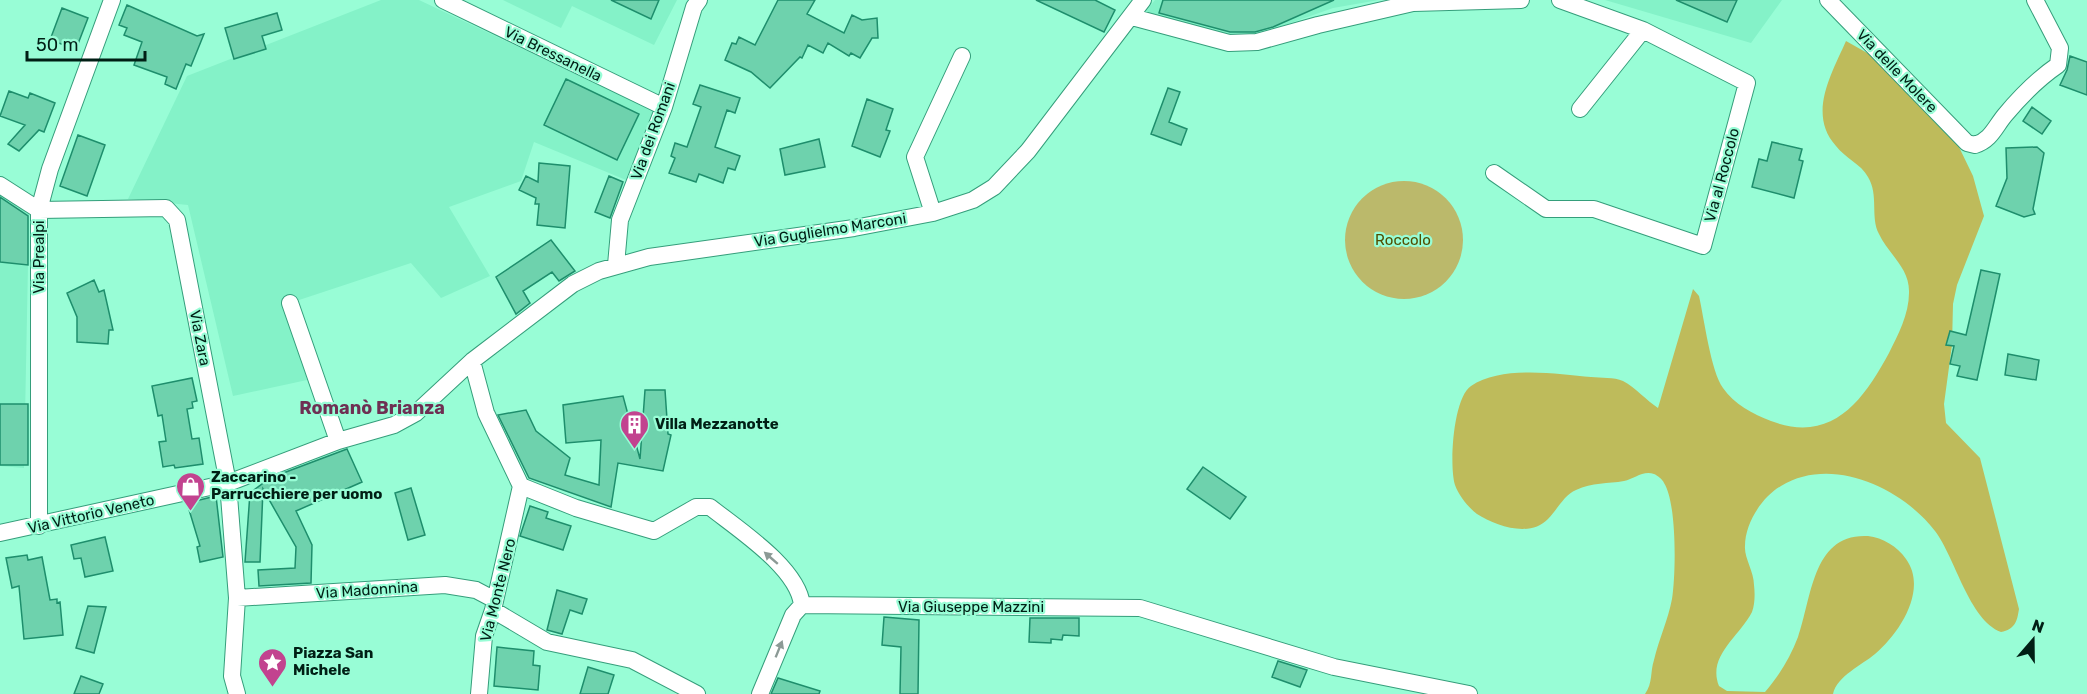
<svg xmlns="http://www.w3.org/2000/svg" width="2087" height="694" viewBox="0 0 2087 694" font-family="Rubik,sans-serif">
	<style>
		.built { fill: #84f2c8 }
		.green { fill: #bbb96b }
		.forest { fill: #bebb5b }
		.building { fill: #6ed2ad; stroke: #1e8e6c; stroke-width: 1.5 }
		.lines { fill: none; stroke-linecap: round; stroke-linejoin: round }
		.minor-casing { stroke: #359e7b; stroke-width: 18 }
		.minor { stroke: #fff; stroke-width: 16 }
		.oneway { fill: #8c9a96 }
		.labels { text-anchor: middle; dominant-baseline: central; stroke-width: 4.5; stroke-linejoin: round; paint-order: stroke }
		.street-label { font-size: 15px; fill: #001f15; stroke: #98fdd6 }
		.park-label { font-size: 15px; fill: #504d00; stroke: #98fdd6 }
		.poi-label { font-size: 15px; font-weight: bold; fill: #001f15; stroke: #98fdd6; text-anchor: start }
		.quarter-label { font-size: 18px; font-weight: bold; fill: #6e2f53; stroke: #98fdd6 }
	</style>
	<rect width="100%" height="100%" fill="#98fdd6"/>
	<path class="built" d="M381 0H419L654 111 626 180 534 142 521 181 449 207 490 276 441 298 411 263 290 303 307 380 233 396 188 205 128 199 187 76Z
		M503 0H677L654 45 572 6 561 28Z
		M1155 0H1379L1333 8 1240 41 1144 14Z
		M1605 0H1782L1751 43Z
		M0 191 29 214 24 468 0 466Z"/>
	<path class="green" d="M1345 240a59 59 0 1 1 118 0a59 59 0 1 1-118 0Z"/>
	<path class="forest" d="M1846 41 1869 54 1958 145 1973 176 1984 216 1957 285 1953 304 1952 345 1944 404 1946 423 1980 458 2019 609C2017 622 2015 629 2001 632 1969 620 1955 557 1935 531 1902 488 1832 455 1781 486 1762 497 1745 523 1745 546 1744 558 1754 571 1754 585 1755 593 1755 604 1752 612 1739 637 1707 656 1719 686L1727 691 1765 692C1779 676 1790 658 1798 637 1812 598 1812 533 1868 536 1883 538 1897 546 1906 559 1928 589 1900 633 1875 654 1862 665 1837 676 1833 694H1645C1653 683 1650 672 1654 660 1659 639 1668 620 1672 599 1676 574 1677 503 1664 483 1663 480 1657 475 1654 474 1643 470 1634 479 1624 481 1608 484 1592 482 1576 490 1564 495 1557 510 1548 519 1530 538 1496 526 1477 514 1468 507 1459 496 1455 485 1449 466 1453 398 1471 386 1502 365 1557 374 1591 377 1601 378 1614 377 1623 381 1636 388 1646 400 1658 408L1693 289 1699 296C1704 318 1711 372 1723 388 1734 404 1753 414 1771 421 1832 444 1863 401 1889 353 1898 335 1909 314 1909 293 1910 268 1889 255 1879 234 1870 217 1879 195 1868 177 1861 164 1845 158 1836 146 1807 114 1832 73 1846 41Z"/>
	<path class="building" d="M611 0H659L651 19Z
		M778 0H815L807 14 844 33 852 15 862 20 877 18 878 38H872L860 58 851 53 849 56 828 43 823 53 808 45 802 58 800 57 770 88 751 72 725 60 732 43 736 44 739 37 755 45Z
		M1036 0H1095L1115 10 1104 32Z
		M1163 0H1334L1273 27 1255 32H1230L1159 13Z
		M1676 0H1737L1727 22Z
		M127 5 197 36 204 34 191 66 186 64 176 89 165 84 167 77 134 65 142 42 124 35 127 28 119 25Z
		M62 8 88 18 76 49 50 40Z
		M277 13 282 30 262 36 266 49 234 59 225 28Z
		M2070 56 2087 62V95L2060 85 2067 70Z
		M566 79 639 114 617 160 544 125Z
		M700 85 740 98 735 113 727 110 715 147 740 156 735 170 728 168 723 183 699 174 696 182 669 173 675 158 671 156 675 143 687 147 701 107 693 104Z
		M1168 88 1180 92 1169 122 1187 129 1181 145 1151 134Z
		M9 91 28 98 30 93 55 103 44 132 39 130 19 151 8 144 25 125 0 116Z
		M867 99 893 109 886 130 890 131 880 157 852 146Z
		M2032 107 2051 121 2042 134 2023 121Z
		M78 135 105 145 87 196 60 186Z
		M819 139 825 167 785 175 780 149Z
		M1772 142 1802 149 1799 160 1803 161 1794 198 1752 187 1759 159 1767 161Z
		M2037 147 2044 153 2033 209 2035 214 2024 217 1996 206 2007 178 2006 148Z
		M539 163 570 166 565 228 537 225 539 204H535L536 198 519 190 526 176 538 182Z
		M609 176 623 182 610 218 595 212Z
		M0 197 28 216V265L0 262Z
		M551 240 575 271 559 281 552 272 523 291 530 303 516 314 496 277Z
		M1981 270 2000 274 1977 380 1957 376 1960 366 1950 364 1954 346 1946 345 1950 331 1966 335Z
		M94 280 99 292 104 290 113 330H109L108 344 77 342V317L67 293Z
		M2008 354 2039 360 2036 380 2005 375Z
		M192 378 197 401 192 402 193 408 187 409 192 439 199 438 203 464 175 468 174 465 163 467 159 442 166 441 162 415 158 416 152 386Z
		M645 390H665L668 434 671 435 663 471 618 463 611 507 529 478 498 415 526 410 536 431 570 458 565 475 599 485 601 440 566 443 563 405 623 396 640 459Z
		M0 404H28V465H0Z
		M347 449 362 482 296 511 312 545 311 583 259 586 258 570 295 568 296 547 263 489 260 562H245L250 493 270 478Z
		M1203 467 1246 497 1230 519 1187 489Z
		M411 488 425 535 408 540 395 493Z
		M216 496 223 557 200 562 197 547 200 546 187 503Z
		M530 506 548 512 546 518 571 526 563 550 520 536Z
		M105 537 113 571 85 577 81 558 74 559 71 545Z
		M27 555 28 560 42 557 50 600 57 599V603L60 602 63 635 24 639 19 586 12 588 6 558Z
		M557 590 587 599 582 614 570 610 562 634 547 630Z
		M88 606 106 607 94 653 76 648Z
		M884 617 919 620 918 694H900L901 647 882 645Z
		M1030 618H1079V636L1063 635 1062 640 1051 639V643L1029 642Z
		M497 647 534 651 533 665 540 666 538 690 494 686Z
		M1278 661 1307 670 1300 687 1272 677Z
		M588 667 614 675 608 694H580Z
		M81 676 103 684 99 694H74Z
		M778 678 820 691 819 694H771Z"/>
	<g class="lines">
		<defs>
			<path id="minor" d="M443 0 664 107
				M1828 0 1967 143 1975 145C1991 140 1995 127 2005 115 2020 97 2039 78 2058 65L2060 48 2035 0
				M1132 17 1229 43 1257 42 1318 25 1413 3 1521 0
				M1580 109 1643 30
				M1494 173 1546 209H1594L1703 246 1747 83 1643 30 1560 0
				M0 185 39 210
				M39 210 166 208 177 220 228 483 237 598 232 676 237 694
				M933 213 915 157 962 56
				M616 265 620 220 664 107 694 7 699 0
				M290 303 338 441
				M472 361 486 413 521 486
				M521 486 576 508 654 531 696 507H710C739 530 798 568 802 605
				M39 526V210L50 169 112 0
				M0 533 228 483 338 441 394 425 416 413 472 361 573 284 599 271 649 257 854 228 933 213 973 200 994 187 1028 151 1143 0
				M237 598 445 585 476 590 495 600
				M802 605 1140 608 1334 667 1469 694
				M493 610 547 642 632 660 697 694
				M479 694 484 636 493 610 521 486
				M760 694 793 615 802 605"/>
		</defs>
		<use href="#minor" class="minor-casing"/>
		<use href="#minor" class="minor"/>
	</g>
	<defs><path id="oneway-solid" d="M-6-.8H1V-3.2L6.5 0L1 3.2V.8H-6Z" transform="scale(1.5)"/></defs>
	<g class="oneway">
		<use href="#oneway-solid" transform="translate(771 558) rotate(-139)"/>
		<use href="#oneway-solid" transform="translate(779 649) rotate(-68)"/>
	</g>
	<defs>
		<symbol id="building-pin" viewBox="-11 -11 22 30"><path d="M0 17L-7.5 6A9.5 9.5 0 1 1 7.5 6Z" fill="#c2438f" stroke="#98fdd6"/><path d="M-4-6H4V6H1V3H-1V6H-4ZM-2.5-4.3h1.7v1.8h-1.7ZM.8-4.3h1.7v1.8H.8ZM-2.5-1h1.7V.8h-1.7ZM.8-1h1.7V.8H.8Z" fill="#fff"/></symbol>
		<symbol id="shop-pin" viewBox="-11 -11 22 30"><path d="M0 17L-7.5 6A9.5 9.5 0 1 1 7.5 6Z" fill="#c2438f" stroke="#98fdd6"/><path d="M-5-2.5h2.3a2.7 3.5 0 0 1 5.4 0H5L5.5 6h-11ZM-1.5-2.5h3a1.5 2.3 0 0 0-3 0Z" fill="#fff"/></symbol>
		<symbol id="sight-pin" viewBox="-11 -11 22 30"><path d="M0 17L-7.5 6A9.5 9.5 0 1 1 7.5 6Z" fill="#c2438f" stroke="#98fdd6"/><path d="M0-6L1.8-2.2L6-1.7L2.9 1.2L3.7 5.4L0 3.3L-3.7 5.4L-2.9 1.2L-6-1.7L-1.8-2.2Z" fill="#fff"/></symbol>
	</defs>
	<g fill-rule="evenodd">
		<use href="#building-pin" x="618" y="408" width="33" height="45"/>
		<use href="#shop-pin" x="174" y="470" width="33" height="45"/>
		<use href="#sight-pin" x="256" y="646" width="33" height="45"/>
	</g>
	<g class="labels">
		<g class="street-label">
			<text transform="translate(553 54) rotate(26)">Via Bressanella</text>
			<text transform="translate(1897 71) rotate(46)">Via delle Molere</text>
			<text transform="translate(653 131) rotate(-70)">Via dei Romani</text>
			<text transform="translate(1722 175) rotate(-75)">Via al Roccolo</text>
			<text transform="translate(830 230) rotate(-9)">Via Guglielmo Marconi</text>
			<text transform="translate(39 257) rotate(-90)">Via Prealpi</text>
			<text transform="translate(200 338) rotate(79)">Via Zara</text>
			<text transform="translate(91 514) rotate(-13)">Via Vittorio Veneto</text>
			<text transform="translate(367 590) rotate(-4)">Via Madonnina</text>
			<text transform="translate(498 590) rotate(-76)">Via Monte Nero</text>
			<text x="971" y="607">Via Giuseppe Mazzini</text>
		</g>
		<g class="park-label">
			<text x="1403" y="240">Roccolo</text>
		</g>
		<g class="poi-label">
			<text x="655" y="424">Villa Mezzanotte</text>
			<text x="211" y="477">Zaccarino -<tspan x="211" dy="17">Parrucchiere per uomo</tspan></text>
			<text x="293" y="653">Piazza San<tspan x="293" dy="17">Michele</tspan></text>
		</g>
		<g class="quarter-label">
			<text x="372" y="408">Romanò Brianza</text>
		</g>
	</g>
	<g transform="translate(2033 640) rotate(20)" stroke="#98fdd6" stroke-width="4.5" paint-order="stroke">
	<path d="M0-4.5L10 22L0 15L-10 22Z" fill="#001f15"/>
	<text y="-9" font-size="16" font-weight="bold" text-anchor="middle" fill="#001f15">N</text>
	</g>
	<path d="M27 51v9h118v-9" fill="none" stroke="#001f15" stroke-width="3"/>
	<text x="36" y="51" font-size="18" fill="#001f15" stroke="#98fdd6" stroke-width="4.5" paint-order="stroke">50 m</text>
</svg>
